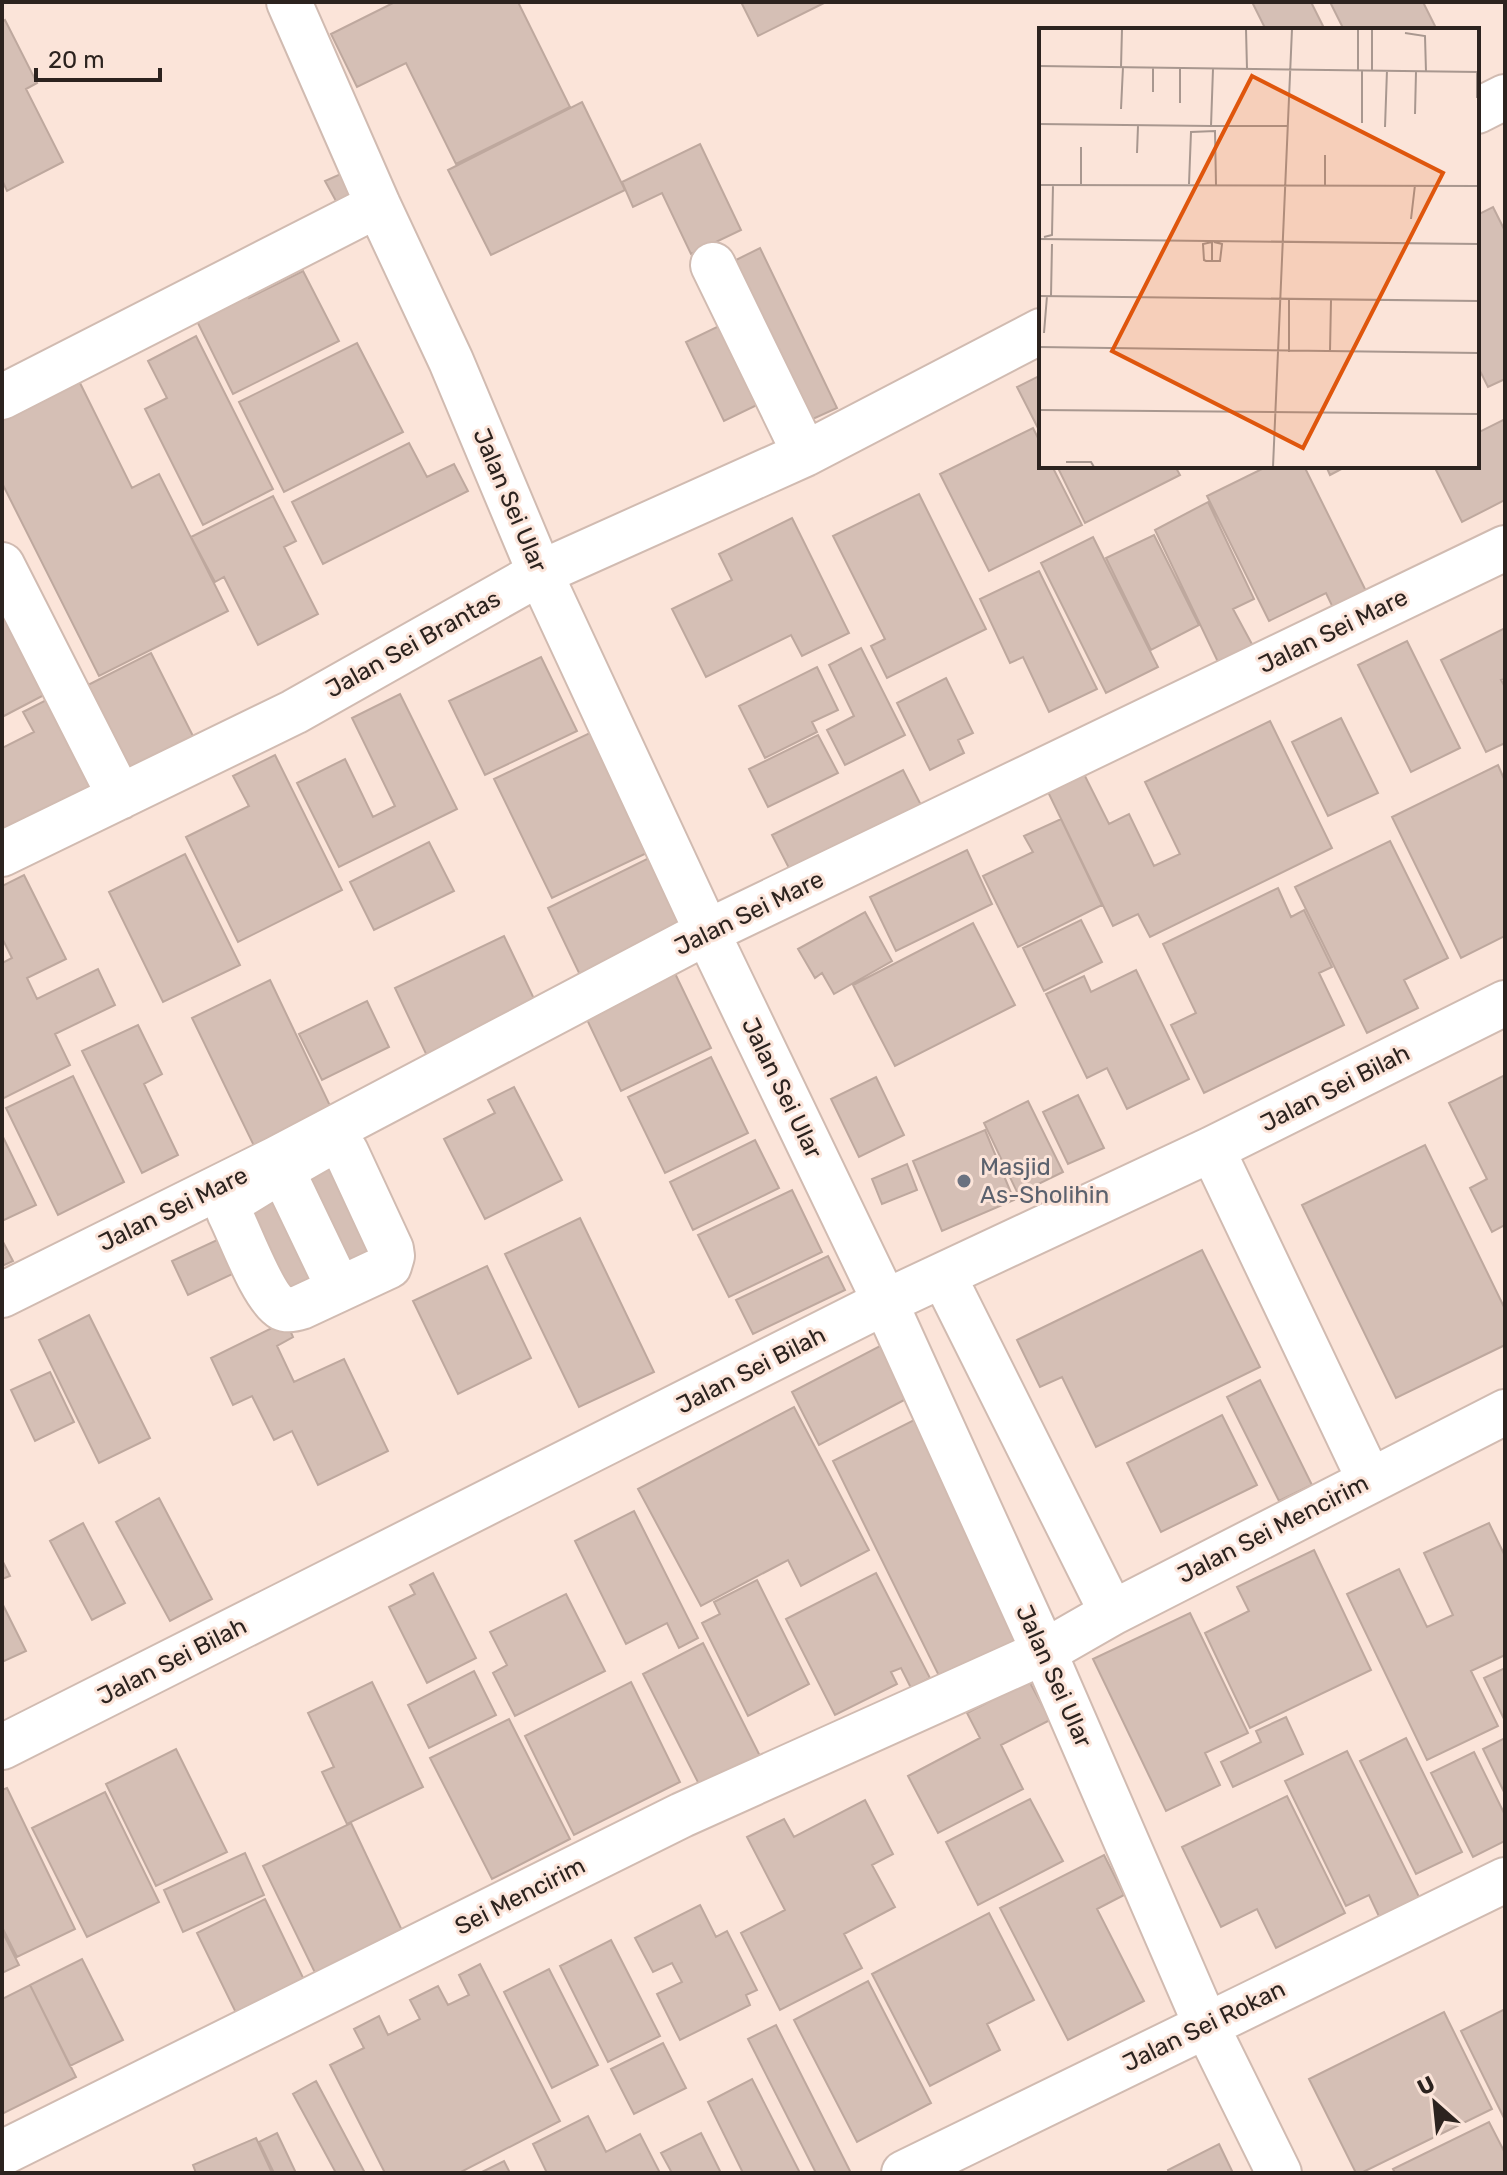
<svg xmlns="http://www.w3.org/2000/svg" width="1507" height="2175" viewBox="0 0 1507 2175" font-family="Rubik,sans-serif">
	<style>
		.building { fill: #d5bfb5; stroke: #bea89e; stroke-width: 2 }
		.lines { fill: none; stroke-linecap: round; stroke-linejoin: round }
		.minor-casing { stroke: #d1bbb1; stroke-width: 48 }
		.minor { stroke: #fff; stroke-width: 44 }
		.worship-dot { fill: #6b7280; stroke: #fbe4d9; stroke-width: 3 }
		.labels { text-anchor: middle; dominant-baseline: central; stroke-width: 6; stroke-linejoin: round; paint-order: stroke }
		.street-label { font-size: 24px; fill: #2c231f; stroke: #fbe4d9 }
		.worship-label { font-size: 24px; fill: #5b616d; stroke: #fbe4d9; text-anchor: start }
		.inset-road { fill: none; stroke: #a8978f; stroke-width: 2 }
		.view { fill: #df560d; fill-opacity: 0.15; stroke: #df560d; stroke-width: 4 }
		.inset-edge { fill: none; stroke: #2c231f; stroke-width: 4 }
	</style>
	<rect width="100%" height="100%" fill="#fbe4d9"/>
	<path class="building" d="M395 2H518L570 107 456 164 406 63 357 87 331 34Z
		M741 2H826L758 36Z
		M1252 2H1311L1325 30H1266Z
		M1330 2H1423L1437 30H1344Z
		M5 20 37 83 26 89 63 162 7 191 2 180V22Z
		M582 102 625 190 491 255 448 170Z
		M700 144 741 230 691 254 662 193 633 207 622 182Z
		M343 173 359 203 342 212 325 181Z
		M1493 207 1505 231V379L1488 387 1477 365V215Z
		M760 248 837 408 804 423 728 264Z
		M303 271 339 341 233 394 188 303 238 277 249 298Z
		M721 325 759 404 724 421 686 342Z
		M196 336 273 489 203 525 145 409 167 398 148 361Z
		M357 343 403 432 284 492 239 402Z
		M1041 375V434L1017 387Z
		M77 377 132 488 159 474 228 611 99 676 2 483V415Z
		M1505 419V500L1462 522 1434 466H1477V433Z
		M1033 428 1041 444V466H1052L1082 525 989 571 940 474Z
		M409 443 427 477 454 464 468 491 323 564 292 502Z
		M1057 466H1175L1180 475 1085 523Z
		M1268 466H1304L1368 595 1335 612 1326 593 1269 621 1207 496Z
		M1326 466H1347L1330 475Z
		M919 494 986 629 887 678 871 646 885 639 833 536Z
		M273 496 296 541 284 547 318 614 258 645 224 577 215 582 191 537Z
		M1208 502 1254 599 1233 609 1253 646 1218 662 1155 530Z
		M792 518 849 633 802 656 791 635 706 677 672 609 732 580 719 554Z
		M1154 535 1199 625 1151 650 1106 558Z
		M1093 537 1158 667 1106 693 1041 563Z
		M1039 571 1097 689 1049 712 1023 657 1010 663 980 599Z
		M2 612 44 695 2 717Z
		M1505 628V679L1501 680 1505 687V743L1486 752 1441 660Z
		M1407 641 1460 748 1411 772 1358 665Z
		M861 648 905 735 845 765 827 730 854 716 829 665Z
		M151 653 193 736 128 768 86 686Z
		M541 657 577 731 485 775 449 701Z
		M817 667 838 710 812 722 817 732 765 758 739 706Z
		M946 678 973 733 958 740 964 753 930 770 897 703Z
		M58 694 103 784 2 835V748L34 732 23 712Z
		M400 694 457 809 339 867 297 783 345 759 373 817 395 806 352 718Z
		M1341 718 1378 793 1328 816 1292 742Z
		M1270 721 1332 848 1150 937 1138 914 1113 926 1048 792 1084 774 1109 824 1129 814 1154 866 1180 854 1145 782Z
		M594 731 651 851 552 898 494 779Z
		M818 735 838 773 768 807 749 769Z
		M275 755 342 890 238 942 186 837 249 806 233 776Z
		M1498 765 1505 781V936L1461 958 1392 817Z
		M903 770 922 807 791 872 772 835Z
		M1061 819 1102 905 1018 947 983 876 1033 852 1024 836Z
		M1390 841 1448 958 1404 980 1418 1008 1367 1033 1295 887Z
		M429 842 454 891 374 930 350 882Z
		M967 850 992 904 896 951 870 897Z
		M185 854 240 965 163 1002 109 892Z
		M653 856 686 924 580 975 548 908Z
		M24 875 66 959 27 978 37 999 98 969 115 1005 55 1034 70 1065 2 1099V963L12 958 2 938V886Z
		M1278 888 1291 917 1304 910 1332 967 1319 973 1344 1025 1204 1093 1171 1025 1196 1013 1163 944Z
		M865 912 892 961 834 994 822 973 815 978 798 949Z
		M1081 920 1102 962 1044 991 1023 948Z
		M973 923 1015 1005 895 1066 853 985Z
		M504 936 537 1005 428 1058 395 988Z
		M670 963 711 1048 621 1091 581 1007Z
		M1136 970 1189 1079 1127 1109 1107 1068 1087 1078 1046 994 1084 976 1091 992Z
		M270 980 333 1112 256 1150 192 1018Z
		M367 1001 389 1047 322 1080 299 1034Z
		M138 1025 162 1074 144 1084 178 1155 142 1173 82 1051Z
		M711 1057 748 1133 665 1173 628 1097Z
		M1505 1075V1225L1492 1232 1470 1188 1487 1179 1449 1103Z
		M73 1076 124 1182 58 1215 6 1108Z
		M876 1077 904 1135 859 1157 831 1099Z
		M514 1087 562 1180 485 1219 444 1139 495 1113 488 1100Z
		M1078 1095 1104 1148 1068 1164 1043 1112Z
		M1028 1101 1063 1172 1018 1194 984 1123Z
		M985 1130 1014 1200 942 1231 913 1161Z
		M2 1135 36 1205 2 1221Z
		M755 1140 779 1188 693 1230 670 1182Z
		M1425 1145 1505 1309V1345L1396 1398 1302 1205Z
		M337 1149 389 1252 342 1276 290 1173Z
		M907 1164 917 1190 882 1204 872 1179Z
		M281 1181 330 1280 284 1303 234 1204Z
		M792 1190 822 1252 729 1297 698 1235Z
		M580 1218 654 1372 579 1407 505 1254Z
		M230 1234 245 1268 188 1295 172 1261Z
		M2 1240 13 1261 2 1266Z
		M1202 1250 1260 1367 1096 1447 1062 1377 1040 1387 1017 1340Z
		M828 1256 845 1290 753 1334 736 1300Z
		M487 1266 531 1358 458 1394 413 1301Z
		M89 1315 150 1438 99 1463 39 1340Z
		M286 1321 293 1337 277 1346 294 1382 344 1359 388 1451 318 1485 292 1431 274 1440 252 1396 233 1405 211 1358Z
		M880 1346 908 1398 819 1445 792 1392Z
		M50 1372 74 1422 35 1441 11 1390Z
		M1260 1380 1312 1485 1279 1501 1227 1397Z
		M794 1407 869 1550 801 1586 788 1560 701 1606 638 1489Z
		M1222 1415 1257 1485 1161 1532 1127 1463Z
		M922 1416 1034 1641 944 1686 833 1461Z
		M159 1498 212 1599 170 1621 116 1522Z
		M634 1511 698 1638 679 1648 667 1623 626 1644 575 1541Z
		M83 1523 125 1603 92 1620 50 1541Z
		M1489 1523 1505 1556V1655L1471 1671 1498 1726 1427 1760 1347 1594 1399 1569 1427 1627 1453 1615 1424 1553Z
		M1314 1550 1371 1670 1250 1728 1205 1633 1249 1611 1237 1587Z
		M2 1560 10 1576 2 1579Z
		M433 1573 476 1658 427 1683 389 1607 415 1594 410 1585Z
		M876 1573 930 1678 911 1688 901 1668 891 1672 897 1684 835 1715 786 1619Z
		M757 1580 809 1684 748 1716 702 1623 720 1614 714 1602Z
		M566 1594 605 1671 515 1716 493 1673 507 1665 490 1632Z
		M2 1603 26 1651 2 1662Z
		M1190 1613 1248 1733 1205 1753 1220 1785 1166 1811 1093 1659Z
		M703 1643 765 1766 705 1796 643 1674Z
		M1505 1668V1721L1484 1678Z
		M474 1671 496 1715 429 1748 408 1705Z
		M1029 1681 1050 1720 1001 1745 1023 1789 938 1833 908 1776 980 1738 967 1713Z
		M372 1682 423 1787 347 1824 322 1772 334 1767 308 1713Z
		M631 1682 680 1782 574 1835 525 1736Z
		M1286 1717 1303 1754 1233 1787 1221 1762 1261 1742 1256 1731Z
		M509 1719 570 1839 492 1879 430 1758Z
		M1406 1738 1462 1852 1416 1874 1360 1761Z
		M1505 1738V1794L1483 1749Z
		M176 1749 227 1852 156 1886 106 1784Z
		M1347 1751 1424 1907 1384 1927 1369 1895 1346 1906 1285 1781Z
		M1474 1752 1505 1815V1841L1473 1857 1431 1773Z
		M7 1788 75 1929 17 1957 2 1927V1790Z
		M105 1792 159 1902 87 1937 32 1828Z
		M1287 1796 1345 1913 1276 1948 1257 1909 1221 1927 1182 1847Z
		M1030 1799 1063 1861 978 1905 946 1842Z
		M865 1800 893 1854 872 1865 895 1907 844 1934 862 1968 780 2010 741 1933 785 1910 747 1837 784 1819 794 1837Z
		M351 1823 407 1941 320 1983 263 1866Z
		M245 1853 264 1895 183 1932 164 1890Z
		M1104 1855 1124 1895 1097 1909 1144 2001 1068 2040 1000 1908Z
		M265 1899 308 1988 240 2021 197 1933Z
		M700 1905 716 1937 727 1931 757 1990 746 1995 750 2005 680 2040 657 1994 682 1982 672 1963 653 1972 635 1938Z
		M989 1913 1034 2000 987 2024 1000 2050 930 2086 872 1974Z
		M2 1931 19 1965 2 1973Z
		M611 1940 660 2036 608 2062 560 1966Z
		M82 1959 123 2040 70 2066 30 1985Z
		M480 1964 560 2121 459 2173H385L330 2065 364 2048 354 2029 379 2016 388 2035 420 2019 410 2000 438 1986 448 2005 469 1995 459 1975Z
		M549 1969 598 2065 552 2088 504 1992Z
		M868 1981 931 2103 857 2142 794 2020Z
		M30 1985 76 2077 2 2114V1999Z
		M1505 2009V2120L1461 2031Z
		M1444 2012 1492 2109 1361 2173H1356L1309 2079Z
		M776 2025 851 2173H816L748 2039Z
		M663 2043 686 2088 634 2114 611 2069Z
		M752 2079 800 2173H743L708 2102Z
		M316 2081 365 2173H336L293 2094Z
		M588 2116 606 2152 640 2134 660 2173H547L533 2144Z
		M1489 2122 1505 2153V2173H1395L1393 2169Z
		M277 2133 296 2173H274L259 2142Z
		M701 2133 721 2173H672L661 2153Z
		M256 2138 272 2173H196L193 2165Z
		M1219 2144 1233 2173H1169L1168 2170Z
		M504 2161 510 2173H480Z"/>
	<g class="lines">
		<defs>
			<path id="minor" d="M289 2 378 205 451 361 540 573 707 932 885 1302 1044 1652 1206 2025 1279 2173
				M1477 111 1505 97
				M713 265 805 454
				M2 397 378 205
				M2 565 120 797
				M2 854 294 712 540 573 805 454 1041 331
				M1212 1149 1369 1479
				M298 1161 326 1145 337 1144 346 1152 391 1249 392 1256 389 1266 301 1307C295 1309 288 1311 282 1308 263 1298 240 1233 229 1212L233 1200 282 1170 339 1289
				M943 1275 1112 1613
				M2 1295 276 1159 707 932 1505 548
				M2 1747 885 1302 1212 1149 1505 1003
				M2 2153 682 1815 1044 1652 1112 1613 1505 1412
				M904 2173 1505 1880"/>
		</defs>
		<use href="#minor" class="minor-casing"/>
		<use href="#minor" class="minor"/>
	</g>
	<circle class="worship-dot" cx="964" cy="1181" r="8"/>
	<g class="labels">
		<g class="street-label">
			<text transform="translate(510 500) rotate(67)">Jalan Sei Ular</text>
			<text transform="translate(1333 631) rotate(-26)">Jalan Sei Mare</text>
			<text transform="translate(413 644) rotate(-29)">Jalan Sei Brantas</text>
			<text transform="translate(749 913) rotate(-26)">Jalan Sei Mare</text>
			<text transform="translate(782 1088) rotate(64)">Jalan Sei Ular</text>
			<text transform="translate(1335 1088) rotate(-27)">Jalan Sei Bilah</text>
			<text transform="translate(173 1209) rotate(-26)">Jalan Sei Mare</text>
			<text transform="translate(751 1370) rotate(-27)">Jalan Sei Bilah</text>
			<text transform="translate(1273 1529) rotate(-27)">Jalan Sei Mencirim</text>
			<text transform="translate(172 1661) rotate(-27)">Jalan Sei Bilah</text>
			<text transform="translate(1054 1676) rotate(66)">Jalan Sei Ular</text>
			<text transform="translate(520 1896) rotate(-27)">Sei Mencirim</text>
			<text transform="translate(1204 2026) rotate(-26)">Jalan Sei Rokan</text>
		</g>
		<g class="worship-label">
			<text x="980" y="1167">Masjid<tspan x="980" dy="28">As-Sholihin</tspan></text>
		</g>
	</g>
	<g transform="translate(1039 28)">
		<rect width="440" height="440" fill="#fbe4d9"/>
		<path class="inset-road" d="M207 1 208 41M319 1V43M366 5 386 8 387 44M0 38 440 44M82 39 83 1M114 39V64M141 40V75M333 42V1M438 70V44M82 81 84 39M376 86 377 44M323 95V43M0 96 172 98 174 41M172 98H248M346 99 348 42M98 125 99 98M42 156V119M150 156 152 104 176 103 177 157M0 157 440 158M286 157V127M372 191 376 157M5 209 13 207 14 157M0 211 440 216M173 233V214L164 216 165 232 167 233H181L183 216 175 214M0 268 440 273M12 268 13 216M5 305 8 268M0 319 440 325M291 323 292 272M250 324V270M0 375 1 347M0 382 440 386M27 434H52L55 439M234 439 253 1"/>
		<path class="view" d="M213 48 404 145 264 420 73 323Z"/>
		<rect width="440" height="440" class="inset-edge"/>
	</g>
	<rect width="1507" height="2175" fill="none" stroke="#2c231f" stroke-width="8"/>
	<g transform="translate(1435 2103) rotate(333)" stroke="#fbe4d9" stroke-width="6" paint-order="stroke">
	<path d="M0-6L14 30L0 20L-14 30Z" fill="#2c231f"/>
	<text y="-12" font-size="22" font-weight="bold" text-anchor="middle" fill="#2c231f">U</text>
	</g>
	<path d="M36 68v12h124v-12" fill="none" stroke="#2c231f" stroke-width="4"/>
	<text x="48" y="68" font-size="24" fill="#2c231f" stroke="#fbe4d9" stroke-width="6" paint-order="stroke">20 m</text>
</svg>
